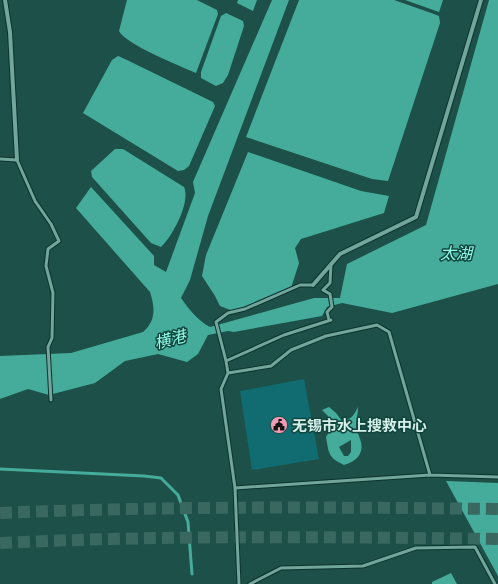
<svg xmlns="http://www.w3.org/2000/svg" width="498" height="584" viewBox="0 0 498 584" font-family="Mulish,'Noto Sans SC',sans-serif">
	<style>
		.water { fill: #45ac9b; fill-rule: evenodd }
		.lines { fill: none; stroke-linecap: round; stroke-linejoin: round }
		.stream { stroke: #45ac9b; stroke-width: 3 }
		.building { fill: #106c71 }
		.highway-tunnel { stroke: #396860; stroke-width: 12; stroke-dasharray: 12 6; stroke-linecap: butt }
		.lane-casing { stroke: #0c342e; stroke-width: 5 }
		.street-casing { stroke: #0c342e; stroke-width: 6 }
		.lane { stroke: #72a59b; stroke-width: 3 }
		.street { stroke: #72a59b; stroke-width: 4 }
		.labels { text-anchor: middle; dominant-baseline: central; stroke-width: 3; stroke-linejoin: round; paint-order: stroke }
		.poi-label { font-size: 15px; font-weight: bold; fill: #d5efe9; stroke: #10453d; text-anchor: start }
		.water-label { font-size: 16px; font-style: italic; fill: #91fae7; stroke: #10453d }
	</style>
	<rect width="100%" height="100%" fill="#1d5048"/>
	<path class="water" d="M127 0H197L217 10 218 14 196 73C180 66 125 44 119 31Z
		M238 0H257L253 11 237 3Z
		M272 0H289L208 216 190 280 181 298C188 308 198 321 210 327L314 298H340L347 264 426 225 489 0H498V284L392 313 342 303 327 307 322 316 234 332 228 331 208 335 198 354 187 362 158 354 125 361 95 383 49 395 28 389 0 399V356L71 353 143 332C156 321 155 308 150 292L76 208 91 187 154 256V265L166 272 195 193 193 182Z
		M299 0H394L434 14 439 16 440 23 388 181 372 179 246 137Z
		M405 0H443L439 12Z
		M226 13 243 21 244 26 228 75 223 83 216 86 201 78V72L221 16Z
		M118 56 127 60 213 102 215 106 189 166 184 170 178 171 83 113 112 60Z
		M115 149H123L184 187C191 202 172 237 161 247L151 243 92 177 91 171Z
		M248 152 361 191 389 196 384 213 301 239 295 248 299 263 291 288 233 311 220 306 215 296 202 276 206 255Z
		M329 407 336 413 342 421C351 420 354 415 358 407 358 414 356 420 356 427 356 430 359 435 360 439 365 453 357 461 344 465 328 457 329 454 326 437L331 429 328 416 322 410ZM351 440V452L348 456H344L339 447Z
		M446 481 498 483V576Z
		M451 573 457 584H432V582Z"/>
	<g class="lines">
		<path class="stream" d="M0 469 144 476 161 478 178 495 188 522 192 574"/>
	</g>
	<path class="building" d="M304 379 319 459 252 470 240 391Z"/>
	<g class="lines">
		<path class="highway-tunnel" d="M0 513C166 506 332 507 498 509
			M0 543C166 535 332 537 498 539"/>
		<defs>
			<path id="lane" d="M0 159 17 160 35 201 51 224 59 241 48 249 46 266 53 293 52 338 48 347 51 400
				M329 320 327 312 332 307 330 294 323 290 330 283 331 264
				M226 361 216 322 228 313 245 309 300 285H313
				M228 373 226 361 284 335 331 320
				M235 488 430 475 498 477
				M239 584 235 488 221 389 228 373 271 366 291 350 326 336 377 325 389 332 430 475
				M250 584 281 568 363 566 416 548 475 547 495 584"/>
			<path id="street" d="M5 0 10 32 17 160
				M313 285 340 254 416 217 481 0"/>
		</defs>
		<use href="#lane" class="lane-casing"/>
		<use href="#street" class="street-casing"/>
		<use href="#lane" class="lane"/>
		<use href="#street" class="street"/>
	</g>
	<defs>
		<symbol id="civic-disc" viewBox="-11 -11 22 22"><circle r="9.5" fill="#f19ab4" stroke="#10453d"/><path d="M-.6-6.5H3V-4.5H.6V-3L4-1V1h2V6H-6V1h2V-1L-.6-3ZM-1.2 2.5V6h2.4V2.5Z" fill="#111"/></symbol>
	</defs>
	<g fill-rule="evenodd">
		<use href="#civic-disc" x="269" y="415" width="20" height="20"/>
	</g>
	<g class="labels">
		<g class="poi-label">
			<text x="292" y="425">无锡市水上搜救中心</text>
		</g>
		<g class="water-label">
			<text x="456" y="253">太湖</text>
			<text transform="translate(170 339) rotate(-14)">横港</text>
		</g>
	</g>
</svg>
